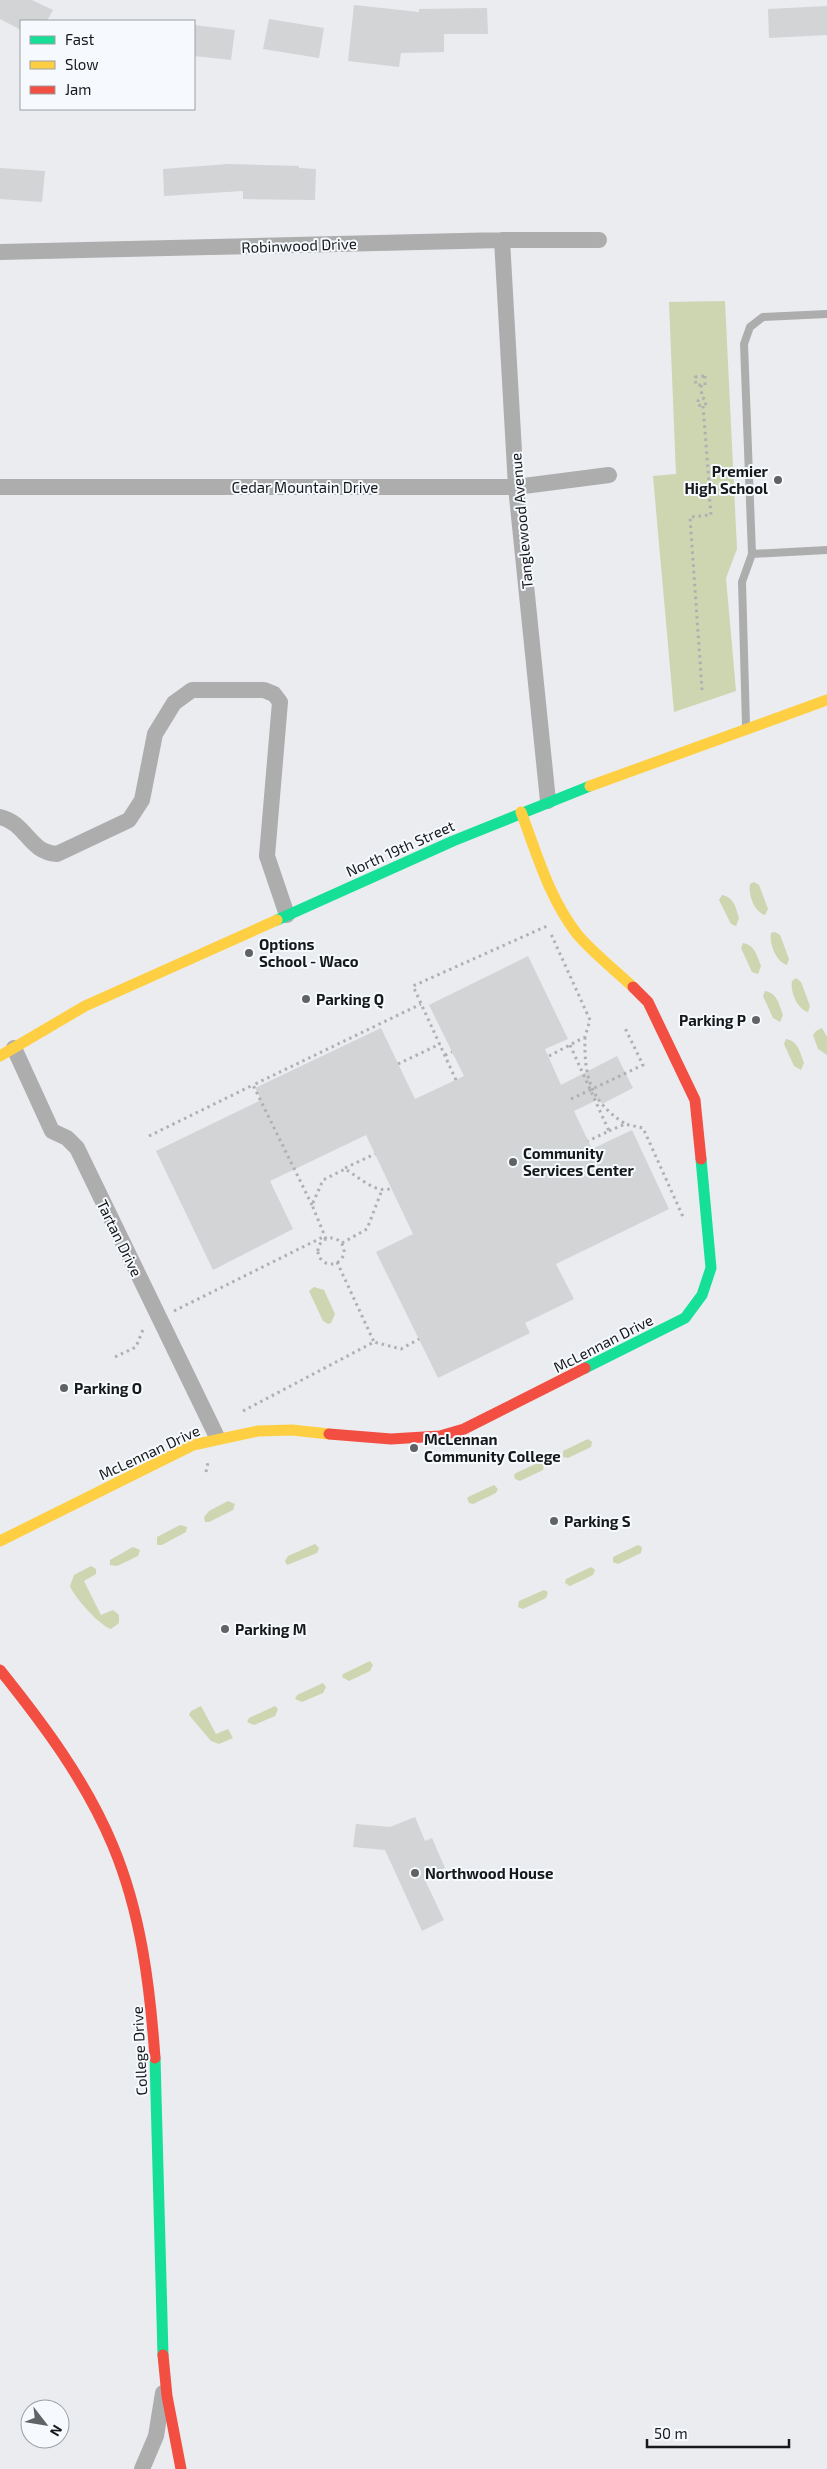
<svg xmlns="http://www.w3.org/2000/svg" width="827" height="2469" viewBox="0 0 827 2469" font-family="'Exo 2',sans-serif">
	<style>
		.green { fill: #ced5b1 }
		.building { fill: #d2d4d6 }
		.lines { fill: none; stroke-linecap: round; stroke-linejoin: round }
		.path { stroke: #aeb0b1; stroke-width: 3; stroke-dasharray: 2.5 4; stroke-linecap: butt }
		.lane { stroke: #adadae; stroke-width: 8 }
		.street { stroke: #adadae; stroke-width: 16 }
		.fast { stroke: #16e098; stroke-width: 11 }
		.slow { stroke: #ffcf43; stroke-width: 11 }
		.jam { stroke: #f24e42; stroke-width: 11 }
		.poi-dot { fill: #606264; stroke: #f6fafe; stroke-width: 2 }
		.labels { text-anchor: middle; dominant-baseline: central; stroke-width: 4; stroke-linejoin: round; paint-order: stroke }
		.street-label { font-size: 15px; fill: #161819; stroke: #f6fafe }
		.poi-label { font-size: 15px; font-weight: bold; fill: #161819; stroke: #f6fafe; text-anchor: start }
	</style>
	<rect width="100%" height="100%" fill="#eaecef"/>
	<path class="green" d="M725 301 737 549 726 578 736 691 674 712 653 476 676 474 669 302Z
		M754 882 759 885 768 909 765 915C754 912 748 894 750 884Z
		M722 895C734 897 736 908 739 918L736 926 731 924 719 900Z
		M775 932 780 935 789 959 787 965C776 962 769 943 771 933Z
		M743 943C755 945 757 956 761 966L758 974 752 972 741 948Z
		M796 978 801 982 810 1006 808 1012C797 1009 790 991 792 981Z
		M765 991C777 993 779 1004 783 1015L780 1022 773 1018 763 996Z
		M822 1028 827 1037V1055L818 1049 813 1035 816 1031Z
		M786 1039C798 1041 800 1052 804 1063L801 1070 794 1066 784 1044Z
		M314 1287 324 1290 335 1314 331 1323 328 1324 323 1321 309 1291Z
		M588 1439 592 1442 591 1447 568 1458 563 1457V1451Z
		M540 1462 544 1464 543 1470 520 1481 515 1479 514 1475 516 1473Z
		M494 1485 498 1489 496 1493 473 1504 469 1503 467 1498 470 1496Z
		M228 1501 235 1504 233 1510 209 1522H205L204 1517 209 1511Z
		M180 1525 187 1527 186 1532 162 1545H157V1537Z
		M315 1544 319 1548 317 1553 287 1565 285 1561 288 1556Z
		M638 1545 642 1547 641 1553 618 1564 613 1562V1557Z
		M133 1547 140 1550 138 1556 117 1566 110 1565V1560Z
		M91 1566 96 1569V1574L84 1581 101 1615 113 1610 119 1615V1623L111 1629C100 1626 74 1597 70 1586L74 1575Z
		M591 1567 595 1570 593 1575 570 1586 565 1583 566 1579Z
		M544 1590 548 1592 546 1598 523 1609 518 1607 519 1601Z
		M370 1661 373 1665 370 1671 349 1681 342 1677 343 1674Z
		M323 1683 326 1687 323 1693 302 1702 295 1699 297 1695Z
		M201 1706 216 1734 228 1729 233 1738 219 1744 211 1741 189 1715 191 1711Z
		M275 1706 278 1709 275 1716 254 1725 247 1722 249 1718Z"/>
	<path class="building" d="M0 0H32L53 10 47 21H21V30L0 19Z
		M354 5 419 12V9L487 8 488 34H444V52L401 53 399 67 348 61Z
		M827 6V35L769 38 768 9Z
		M269 19 324 28 319 58 263 49Z
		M194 25 235 30 231 60 194 56Z
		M228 164 299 166V168L316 169 315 200 243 199V191L164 196 163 169Z
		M0 168 45 171 42 202 0 199Z
		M528 956 568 1039 545 1049 561 1085 617 1056 633 1088 602 1104 599 1099 574 1111 592 1149 632 1130 669 1209 556 1264 574 1299 525 1323 530 1333 438 1378 376 1252 413 1234 366 1135 270 1181 293 1229 213 1270 156 1151 261 1100 255 1088 381 1028 415 1099 464 1076 429 1005Z
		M415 1817 425 1841 432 1838 445 1868 424 1878 444 1920 422 1931 385 1850 353 1847 356 1824 390 1827Z"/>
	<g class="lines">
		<path class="path" d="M705 376V385H696L695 377Z
			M701 385 702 398
			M698 402a4 4 0 1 1 8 0a4 4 0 1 1-8 0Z
			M703 406 709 482
			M703.5 487a4.5 4.5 0 1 1 9 0a4.5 4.5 0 1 1-9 0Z
			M713 487H737
			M702 690 690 517 711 515 709 492
			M585 1037C584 1076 590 1101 624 1123
			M570 1045 609 1131 588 1141
			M445 1055 452 1052
			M549 1056 585 1037 590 1020 551 934
			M398 1064 440 1044
			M456 1080 413 986 547 926
			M571 1099 643 1065 624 1026
			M609 1131 625 1124 643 1128 684 1219
			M149 1136 253 1085
			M345 1168 375 1154
			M312 1205 253 1085 421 1004
			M318 1251a13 13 0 1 1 26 0a13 13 0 1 1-26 0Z
			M326 1239 312 1205 323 1180 345 1169C358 1176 376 1195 392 1188
			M342 1243 367 1229 382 1190
			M337 1262 374 1342
			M174 1311 325 1236
			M115 1357 136 1347 144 1327
			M243 1411 374 1342 401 1349 419 1339
			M206 1472 208 1462"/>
		<path class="lane" d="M752 554 827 550
			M746 725 742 582 752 554 744 344 750 327 763 317 827 314"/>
		<path class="street" d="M502 240 516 487 548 801
			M0 252 502 240H599
			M0 487H516L609 475
			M0 817C27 823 28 852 57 854L129 820 142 800 155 734 174 703 192 690H264L274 694 280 702 267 856 287 915
			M14 1048 52 1131 67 1138 77 1148 217 1437
			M142 2469 156 2436 163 2393"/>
		<path class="fast" d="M277 920 453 841 590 786
			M585 1368 685 1318 702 1295 711 1268 701 1159
			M155 2058 163 2355"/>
		<path class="slow" d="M590 786 827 700
			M521 812C537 854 549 898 577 934 593 953 615 970 633 987
			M0 1056 85 1006 277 920
			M0 1541 193 1445 258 1431 292 1430 329 1434"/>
		<path class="jam" d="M633 987 648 1002 695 1100 701 1159
			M329 1434 391 1439 440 1436 464 1429 585 1368
			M0 1670C44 1725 86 1781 113 1846 141 1913 150 1986 155 2058
			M163 2355 167 2396 181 2469"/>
	</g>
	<g class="poi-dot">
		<circle cx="778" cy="480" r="5"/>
		<circle cx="249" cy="953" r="5"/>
		<circle cx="306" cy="999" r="5"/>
		<circle cx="756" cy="1020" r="5"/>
		<circle cx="513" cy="1162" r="5"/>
		<circle cx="64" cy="1388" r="5"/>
		<circle cx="414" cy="1448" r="5"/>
		<circle cx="554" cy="1521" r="5"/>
		<circle cx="225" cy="1629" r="5"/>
		<circle cx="415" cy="1873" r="5"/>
	</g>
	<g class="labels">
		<g class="street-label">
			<text transform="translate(299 245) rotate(-2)">Robinwood Drive</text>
			<text x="305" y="487">Cedar Mountain Drive</text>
			<text transform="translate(521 521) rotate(-95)">Tanglewood Avenue</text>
			<text transform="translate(400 848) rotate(-24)">North 19th Street</text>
			<text transform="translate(120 1238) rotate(64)">Tartan Drive</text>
			<text transform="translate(603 1343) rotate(-27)">McLennan Drive</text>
			<text transform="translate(149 1452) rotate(-25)">McLennan Drive</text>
			<text transform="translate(139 2051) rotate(-93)">College Drive</text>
		</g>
		<g class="poi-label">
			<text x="768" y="471" text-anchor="end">Premier<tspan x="768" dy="17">High School</tspan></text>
			<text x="259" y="944">Options<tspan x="259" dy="17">School - Waco</tspan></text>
			<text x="316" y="999">Parking Q</text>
			<text x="746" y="1020" text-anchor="end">Parking P</text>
			<text x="523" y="1153">Community<tspan x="523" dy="17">Services Center</tspan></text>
			<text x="74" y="1388">Parking O</text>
			<text x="424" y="1439">McLennan<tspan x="424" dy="17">Community College</tspan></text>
			<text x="564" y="1521">Parking S</text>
			<text x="235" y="1629">Parking M</text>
			<text x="425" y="1873">Northwood House</text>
		</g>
	</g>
	<rect x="20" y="20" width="175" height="90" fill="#f6fafe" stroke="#9ca0a2"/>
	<rect x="30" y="36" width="25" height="8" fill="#16e098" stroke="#9ca0a2"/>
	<text x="65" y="45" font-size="15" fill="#161819">Fast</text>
	<rect x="30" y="61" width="25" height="8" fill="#ffcf43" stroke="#9ca0a2"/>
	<text x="65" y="70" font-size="15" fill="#161819">Slow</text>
	<rect x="30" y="86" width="25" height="8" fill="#f24e42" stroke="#9ca0a2"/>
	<text x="65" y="95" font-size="15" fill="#161819">Jam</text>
	<g transform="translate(45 2424) rotate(121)"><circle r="24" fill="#f6fafe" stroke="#9ca0a2"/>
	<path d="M0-4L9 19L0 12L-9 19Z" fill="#606264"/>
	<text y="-8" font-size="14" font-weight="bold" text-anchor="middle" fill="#161819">N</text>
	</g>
	<path d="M647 2439v8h142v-8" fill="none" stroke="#161819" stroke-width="2.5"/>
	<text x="654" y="2439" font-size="15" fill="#161819" stroke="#f6fafe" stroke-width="4" paint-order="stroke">50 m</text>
</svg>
